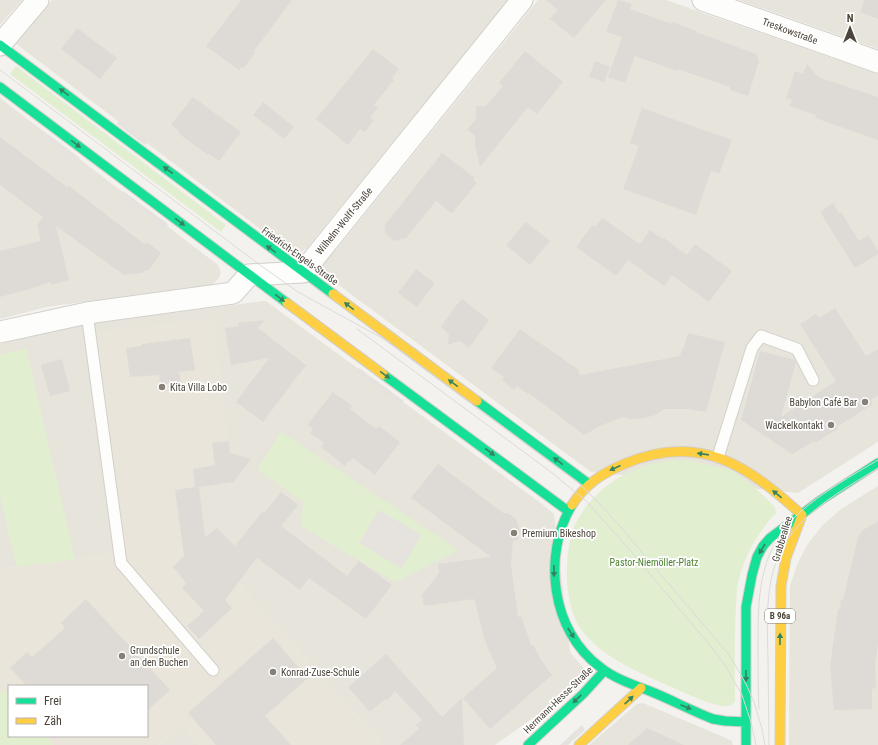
<svg xmlns="http://www.w3.org/2000/svg" width="878" height="745" viewBox="0 0 878 745" font-family="'Roboto Condensed',sans-serif">
	<style>
		.residential { fill: #e7e4dc }
		.education { fill: #eae5da; fill-rule: evenodd }
		.green { fill: #e1eecf }
		.parking { fill: #e6e3df }
		.building { fill: #dedbd6 }
		.lines { fill: none; stroke-linecap: round; stroke-linejoin: round }
		.lane-casing { stroke: #d2d0cb; stroke-width: 13 }
		.street-casing { stroke: #d2d0cb; stroke-width: 23 }
		.fast-casing { stroke: #d3cfc5; stroke-width: 11 }
		.slow-casing { stroke: #d3cfc5; stroke-width: 11 }
		.lane { stroke: #fdfdfc; stroke-width: 11 }
		.street { stroke: #fdfdfc; stroke-width: 21 }
		.fast { stroke: #16e098; stroke-width: 9 }
		.slow { stroke: #ffcf43; stroke-width: 9 }
		.tram { stroke: #dbdbda; stroke-width: 1 }
		.oneway { fill: #36825f }
		.poi-dot { fill: #868178; stroke: #fff; stroke-width: 1.5 }
		.labels { text-anchor: middle; dominant-baseline: central; stroke-width: 3.5; stroke-linejoin: round; paint-order: stroke }
		.shield { fill: #fff; stroke: #817c74; stroke-width: 1 }
		.shield-label { font-size: 9px; font-weight: bold; fill: #4b4439 }
		.street-label { font-size: 10px; fill: #4b4439; stroke: #fff }
		.poi-label { font-size: 10px; fill: #4b4439; stroke: #fff; text-anchor: start }
		.park-label { font-size: 10px; fill: #4a7f2a; stroke: #fff }
	</style>
	<rect width="100%" height="100%" fill="#f4f2ee"/>
	<path class="residential" d="M0 0H22L0 25Z
		M52 0H508L307 248 301 252 297 253H292L15 43 22 26H30Z
		M538 0H666L878 74V442L798 493 591 472 321 272 322 262 327 251 336 250Z
		M739 0H878V49Z
		M0 98 218 265 221 273 219 278 208 289 198 292 191 287 47 307 0 319Z
		M263 301H266L546 507 554 514 570 652 585 670V676L583 680 575 688 495 745H383L201 542 0 569V344L81 325Z
		M878 486V745H789L790 586 797 565 807 545 822 526 841 509Z
		M643 703 726 738 732 741 733 745H589L637 704Z
		M182 724 200 745H159Z"/>
	<path class="education" d="M213 318 234 482 176 490 201 542 383 745H200L182 724 159 745H0V569L124 552 95 332ZM9 686H147V736H9Z"/>
	<path class="green" d="M16 66 226 225 221 232 10 74Z
		M26 348 75 559 17 567 0 497V355Z
		M281 432 458 550 395 582 301 526 303 502 257 469Z
		M688 460 731 470 754 487 775 507 776 513C759 530 742 560 738 583 736 591 737 600 736 608 734 639 735 670 735 701 734 702 733 704 731 705 722 710 694 697 685 693 650 677 602 660 580 628 570 612 566 588 567 569 567 555 569 541 574 527 590 491 628 466 666 461 673 460 681 461 688 460Z
		M7 691 9 693V736H46L54 745H0V692Z"/>
	<path class="parking" d="M120 119 148 140 145 145 117 124Z
		M49 135 80 158 76 163 45 140Z
		M123 191 168 224 164 229 120 196Z
		M359 368 404 401 400 405 355 372Z
		M379 510 422 535 401 568 359 543Z
		M582 725 585 730 568 745H560Z"/>
	<path class="building" d="M241 0H292L254 51 255 53 244 68 242 67 239 70 206 46Z
		M546 0H606L574 38 550 19 558 10Z
		M618 0 632 4 630 9 672 24 673 22 696 31V32L756 54 759 61 748 96 730 90V87L704 78 677 69V71L635 56 625 83 608 77 622 37 606 32Z
		M865 0H878V19L860 12Z
		M77 28 117 58 100 79 61 49Z
		M373 49 399 69 392 78 394 80 374 105 378 108 370 117 374 120 365 132 360 129 348 145 316 119Z
		M525 51 563 82 537 114 528 107 480 167 475 145V136L467 130 476 119V106H486L503 86 499 83Z
		M595 61 610 67 604 82 589 77Z
		M807 64 818 77 878 97V140L815 118 816 115 789 106 792 100 786 98 795 71 803 74Z
		M193 97 241 132 219 161 209 154 208 155 179 134 180 132 171 125Z
		M263 102 294 127 284 139 253 115Z
		M642 108 732 140 719 174 711 171 696 215 623 189 639 146 630 143Z
		M0 137 67 187 68 185 144 244 148 243 161 253 149 270H145L143 273 124 275 56 226 69 280 51 285V282L26 290 0 297V251L41 241 37 225 43 217 0 185Z
		M442 153 475 178 473 180 477 183 453 212 451 213 436 201 406 238 394 241 386 234 384 226Z
		M833 203 839 213 841 212 859 241 868 235 878 251V254L855 268 820 212Z
		M602 218 640 244 650 230 663 239 664 238 687 255 695 244 732 271 709 302 672 275 664 286 628 260 616 276 576 247 592 225 595 227Z
		M526 222 550 241 530 265 506 245Z
		M416 269 435 283 417 307 398 293Z
		M462 299 489 320 469 348 460 341 448 345 449 334 441 327 454 308Z
		M835 308 866 356 878 349V395L871 400 873 404 837 427 838 429 815 443 814 441 792 454 741 420 760 351 795 360 796 362 781 417 836 381 800 324 816 314 819 318Z
		M264 320 258 328 306 365 263 422 236 402 269 358 231 365 225 328 239 326 238 323Z
		M520 329 579 370 580 375 680 356 682 349 683 350 688 333 725 342 706 412 687 409H664L655 415 645 418 630 419 623 417 602 425 584 435 529 393 528 394 517 386 514 390 502 380 504 377 491 368Z
		M190 338 195 370 179 372 181 382 160 385 159 375 130 377 126 348 141 346 142 344Z
		M62 359 70 391 50 396 41 365Z
		M333 392 351 405 352 406 350 409 376 429 379 426 400 442 375 475 353 458 350 462 348 461 345 466 321 447 324 443 310 433 313 429 307 425Z
		M229 441 230 453 251 459 234 482 199 487 205 537 217 528 235 546 263 511 265 512 281 492 298 505 281 526 347 576 359 561 392 585 366 619 309 578 300 590 257 558 225 600 232 608 199 639 187 626 204 611 182 588 186 583 173 567 184 556 175 490 195 487 193 469 215 465 212 443Z
		M438 464 503 513H508L516 519 520 533 518 534V540H513L511 565 518 617 521 616 531 645H533L542 661 552 675 490 729 463 698 497 668 485 641 474 599 424 606 422 595 439 573 438 564 491 557 411 498Z
		M878 521V644L875 666 876 688 872 689V709L837 710H834L830 667 838 609H840L841 600H843L858 537 863 530Z
		M86 599 170 690 147 711V686H27L10 668 27 652 32 657 65 628 61 623Z
		M273 638 308 678 265 716 291 745H216L188 713Z
		M386 654 442 717 462 698 464 745H400L419 729 416 725 422 720 395 691 387 701 385 699 370 712 348 687Z
		M647 728 684 745H628Z"/>
	<g class="lines">
		<defs>
			<path id="lane" d="M87 313 121 563 213 670
				M718 457 752 348 761 336 797 349 813 380"/>
			<path id="street" d="M703 0 878 62
				M0 45 38 0
				M0 332 87 313 233 293 249 275 303 272 522 0"/>
			<path id="fast" d="M0 45 333 294
				M0 87 287 303
				M384 375 568 511
				M477 401 589 484
				M572 505C542 555 551 631 600 667 615 679 634 685 652 692 672 700 692 711 713 719L725 721 746 722
				M528 745 583 694 604 671
				M746 745V607L752 575 757 557 763 546 770 538 821 500 878 463"/>
			<path id="slow" d="M333 294 477 401
				M287 303 384 375
				M572 505C585 484 603 473 624 464 700 432 747 465 802 515
				M579 745 641 688
				M780 745 781 586 786 558 802 515"/>
		</defs>
		<use href="#lane" class="lane-casing"/>
		<use href="#street" class="street-casing"/>
		<use href="#fast" class="fast-casing"/>
		<use href="#slow" class="slow-casing"/>
		<use href="#lane" class="lane"/>
		<use href="#street" class="street"/>
		<use href="#fast" class="fast"/>
		<use href="#slow" class="slow"/>
		<path class="tram" d="M0 70 260 265 298 292 382 338 577 482 597 501 618 524 730 656 746 684 754 702 762 729 765 745
			M357 329 551 472 586 501 629 549 713 649 726 667 742 695 751 722 756 745
			M759 709C758 686 758 662 758 639 758 590 761 547 799 513 823 492 851 476 878 460
			M769 745C769 717 768 688 768 660 767 611 763 563 799 525 821 501 851 485 878 468"/>
	</g>
	<defs><path id="oneway-solid" d="M-6-.8H1V-3.2L6.5 0L1 3.2V.8H-6Z"/></defs>
	<g class="oneway">
		<use href="#oneway-solid" transform="translate(64 92) rotate(-143)"/>
		<use href="#oneway-solid" transform="translate(76 144) rotate(37)"/>
		<use href="#oneway-solid" transform="translate(168 170) rotate(-143)"/>
		<use href="#oneway-solid" transform="translate(180 222) rotate(37)"/>
		<use href="#oneway-solid" transform="translate(271 249) rotate(-144)"/>
		<use href="#oneway-solid" transform="translate(280 298) rotate(37)"/>
		<use href="#oneway-solid" transform="translate(349 306) rotate(-143)"/>
		<use href="#oneway-solid" transform="translate(385 375) rotate(36)"/>
		<use href="#oneway-solid" transform="translate(453 383) rotate(-144)"/>
		<use href="#oneway-solid" transform="translate(490 452) rotate(37)"/>
		<use href="#oneway-solid" transform="translate(703 454) rotate(-172)"/>
		<use href="#oneway-solid" transform="translate(558 461) rotate(-143)"/>
		<use href="#oneway-solid" transform="translate(615 468) rotate(156)"/>
		<use href="#oneway-solid" transform="translate(777 494) rotate(-141)"/>
		<use href="#oneway-solid" transform="translate(762 549) rotate(121)"/>
		<use href="#oneway-solid" transform="translate(554 571) rotate(90)"/>
		<use href="#oneway-solid" transform="translate(571 633) rotate(57)"/>
		<use href="#oneway-solid" transform="translate(780 639) rotate(-89)"/>
		<use href="#oneway-solid" transform="translate(746 676) rotate(89)"/>
		<use href="#oneway-solid" transform="translate(577 699) rotate(136)"/>
		<use href="#oneway-solid" transform="translate(629 700) rotate(-43)"/>
		<use href="#oneway-solid" transform="translate(686 707) rotate(23)"/>
	</g>
	<g class="poi-dot">
		<circle cx="162" cy="387" r="4"/>
		<circle cx="865" cy="402" r="4"/>
		<circle cx="831" cy="425" r="4"/>
		<circle cx="514" cy="533" r="4"/>
		<circle cx="122" cy="656" r="4"/>
		<circle cx="273" cy="672" r="4"/>
	</g>
	<g class="labels">
		<rect class="shield" x="765" y="609" width="30" height="14" rx="3"/>
		<g class="shield-label">
			<text x="780" y="616">B 96a</text>
		</g>
		<g class="street-label">
			<text transform="translate(790 31) rotate(20)">Treskowstraße</text>
			<text transform="translate(344 221) rotate(-51)">Wilhelm-Wolff-Straße</text>
			<text transform="translate(300 256) rotate(36)">Friedrich-Engels-Straße</text>
			<text transform="translate(782 539) rotate(-73)">Grabbeallee</text>
			<text transform="translate(558 700) rotate(-44)">Hermann-Hesse-Straße</text>
		</g>
		<g class="poi-label">
			<text x="170" y="387">Kita Villa Lobo</text>
			<text x="857" y="402" text-anchor="end">Babylon Café Bar</text>
			<text x="823" y="425" text-anchor="end">Wackelkontakt</text>
			<text x="522" y="533">Premium Bikeshop</text>
			<text x="130" y="650">Grundschule<tspan x="130" dy="12">an den Buchen</tspan></text>
			<text x="281" y="672">Konrad-Zuse-Schule</text>
		</g>
		<g class="park-label">
			<text x="654" y="562">Pastor-Niemöller-Platz</text>
		</g>
	</g>
	<rect x="8" y="685" width="140" height="52" fill="#ffffff" stroke="#b7b4b0"/>
	<rect x="16" y="698" width="20" height="6" fill="#16e098" stroke="#b7b4b0"/>
	<text x="44" y="705" font-size="12" fill="#4b4439">Frei</text>
	<rect x="16" y="718" width="20" height="6" fill="#ffcf43" stroke="#b7b4b0"/>
	<text x="44" y="725" font-size="12" fill="#4b4439">Zäh</text>
	<g transform="translate(850 28)" stroke="#ffffff" stroke-width="3" paint-order="stroke">
	<path d="M0-3L7 15L0 10L-7 15Z" fill="#4b4439"/>
	<text y="-6" font-size="11" font-weight="bold" text-anchor="middle" fill="#4b4439">N</text>
	</g>
</svg>
